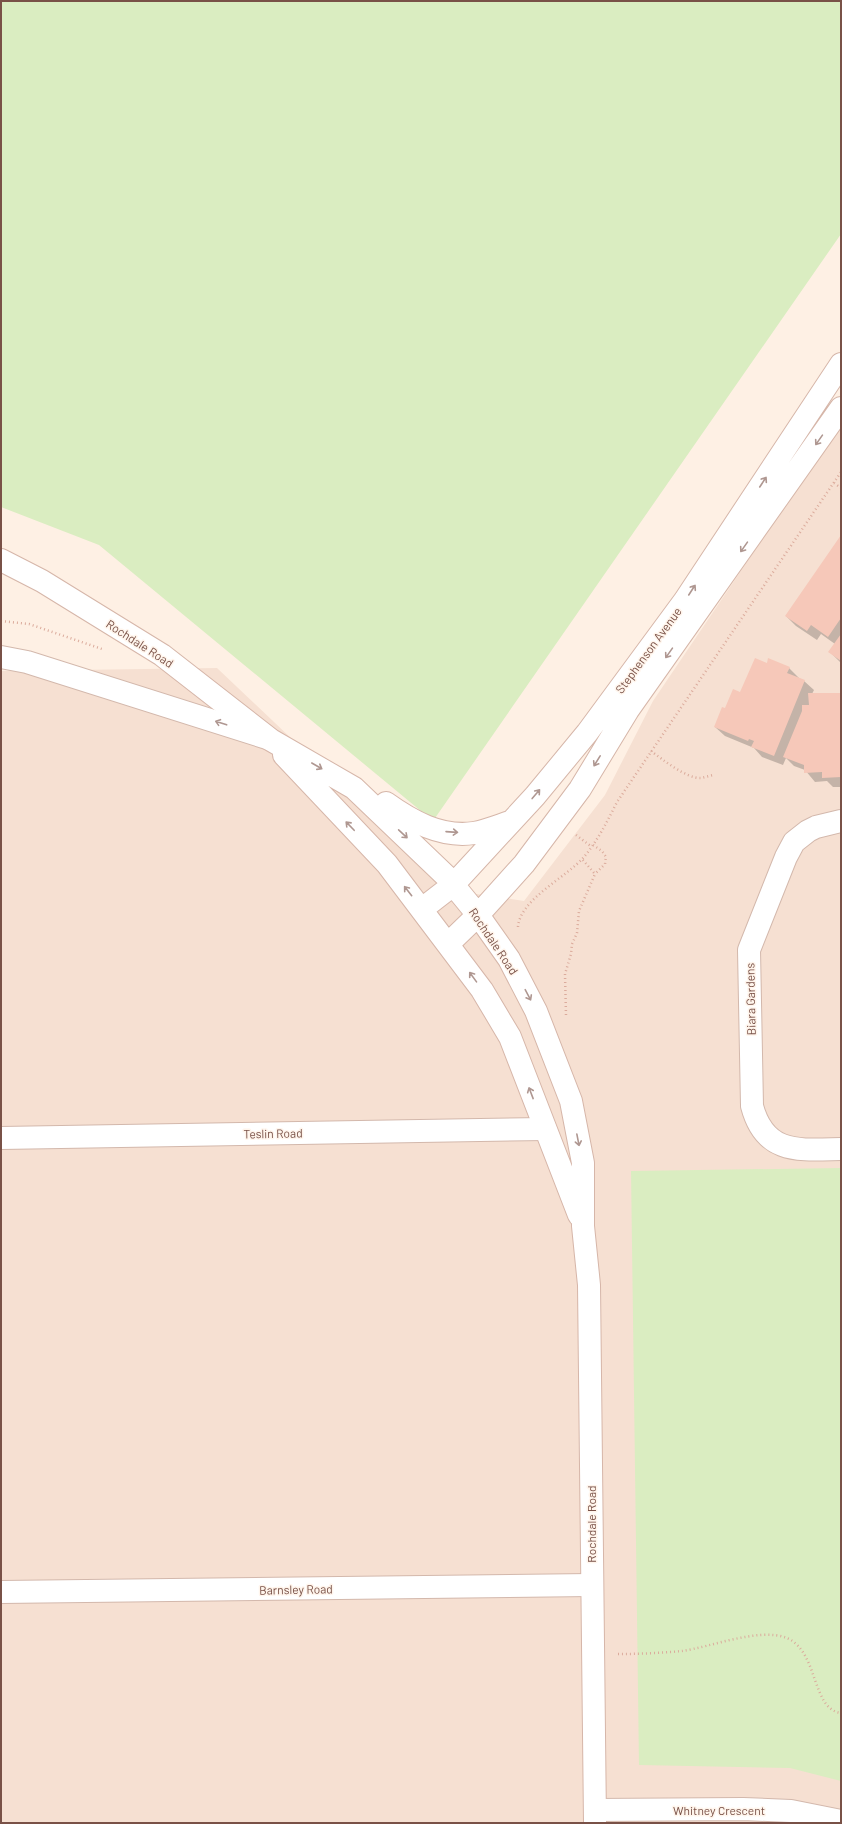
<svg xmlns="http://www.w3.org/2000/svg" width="842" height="1824" viewBox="0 0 842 1824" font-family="Barlow,sans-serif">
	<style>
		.residential { fill: #f6e0d2 }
		.green { fill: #daedc1 }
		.shadow { fill: #0003 }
		.building { fill: #f6c8b9 }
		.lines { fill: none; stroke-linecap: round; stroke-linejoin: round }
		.minor-casing { stroke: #d3b8ac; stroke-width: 24 }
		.secondary-casing { stroke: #d6b6a9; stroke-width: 24 }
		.path { stroke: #dbab9c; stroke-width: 2.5; stroke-dasharray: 1 3; stroke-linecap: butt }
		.minor { stroke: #fff; stroke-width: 22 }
		.secondary { stroke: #fff; stroke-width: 22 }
		.oneway { stroke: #af9791 }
		.labels { text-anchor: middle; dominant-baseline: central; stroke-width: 3; stroke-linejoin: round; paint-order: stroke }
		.street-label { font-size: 12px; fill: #795147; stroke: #fff5ec }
	</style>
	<rect width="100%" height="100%" fill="#fef0e4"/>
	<path class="residential" d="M841 423V1823H1V671L217 668 451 890 524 901 605 795 653 701Z"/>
	<path class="green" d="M1 1H841V234L433 821 99 545 1 507Z
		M841 1168V1781L790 1768 639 1765 631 1171Z"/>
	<path class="shadow" d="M841 537V663L830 652 835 644 821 634 817 640 796 626 786 616Z
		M767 664 789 668 799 678 804 681 814 690 812 694H841V787H833L827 781 815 782 805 770 794 766 786 758 783 765 762 757 754 748 725 736 715 727 726 709Z"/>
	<path class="building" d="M841 535V618L828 637 811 625 807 631 785 616Z
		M841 634V661L828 652Z
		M755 658 767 663 768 658 790 667 787 673 805 680 774 756 751 747 754 741 749 739 748 741 714 727 722 707 725 708 733 689 740 692Z
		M808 693H841V777L822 778V772L804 773V765L783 757 802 711V705H809Z"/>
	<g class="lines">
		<defs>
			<path id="minor" d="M1 657 27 662 267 738
				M841 821 816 827 808 831 794 842 786 857 749 950 752 1106C765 1155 799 1150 841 1149
				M1 1138 545 1129
				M1 1592 591 1585
				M595 1810 743 1809 791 1811 841 1821"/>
			<path id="secondary" d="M1 560 42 581 162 655 271 740 354 788 446 876 478 915 509 959 536 1011 571 1101 583 1163V1226L589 1285 595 1823
				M284 755 387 864 482 990 510 1037 579 1215
				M386 803C411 821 441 838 474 833 486 831 498 826 510 822
				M422 909 453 885 535 796 587 733 685 600 841 364
				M448 944 478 915 524 864 580 789 628 710 841 408"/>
		</defs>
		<use href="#minor" class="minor-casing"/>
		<use href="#secondary" class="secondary-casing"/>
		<path class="path" d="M834 483 841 488
			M1 621 29 624 102 649
			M651 751C662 759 687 779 701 778 705 777 709 776 713 775
			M576 835 592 847
			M593 845 602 851 606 857 605 864 595 874
			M518 927C520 899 567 877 584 857 598 840 607 822 617 802L841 472
			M566 1015 565 974 571 954 572 944 577 933 579 911 595 874 582 859
			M618 1654C639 1654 661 1653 682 1651 711 1647 760 1627 787 1638 819 1652 811 1709 841 1713"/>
		<use href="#minor" class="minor"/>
		<use href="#secondary" class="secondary"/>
	</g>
	<defs><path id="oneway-shaft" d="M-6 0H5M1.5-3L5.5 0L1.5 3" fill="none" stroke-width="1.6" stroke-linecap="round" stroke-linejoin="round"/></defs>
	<g class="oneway">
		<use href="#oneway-shaft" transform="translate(819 440) rotate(125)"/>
		<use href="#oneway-shaft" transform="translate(763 482) rotate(-57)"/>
		<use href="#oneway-shaft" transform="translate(744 547) rotate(125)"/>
		<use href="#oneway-shaft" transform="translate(692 590) rotate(-57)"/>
		<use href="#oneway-shaft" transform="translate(669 653) rotate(125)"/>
		<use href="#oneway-shaft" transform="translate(221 723) rotate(-162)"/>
		<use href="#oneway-shaft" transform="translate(597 761) rotate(122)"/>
		<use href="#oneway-shaft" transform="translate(317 766) rotate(30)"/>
		<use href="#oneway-shaft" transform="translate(536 794) rotate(-50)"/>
		<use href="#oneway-shaft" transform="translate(350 826) rotate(-134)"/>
		<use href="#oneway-shaft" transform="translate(452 832) rotate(4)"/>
		<use href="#oneway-shaft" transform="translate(403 834) rotate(43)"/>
		<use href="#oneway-shaft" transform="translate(408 891) rotate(-128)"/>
		<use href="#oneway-shaft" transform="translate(473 977) rotate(-126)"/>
		<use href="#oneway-shaft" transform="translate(528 995) rotate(62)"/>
		<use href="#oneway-shaft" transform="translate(531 1093) rotate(-111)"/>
		<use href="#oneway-shaft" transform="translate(578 1140) rotate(79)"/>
	</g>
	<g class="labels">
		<g class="street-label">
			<text transform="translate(140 643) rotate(33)">Rochdale Road</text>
			<text transform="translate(648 650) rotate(-54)">Stephenson Avenue</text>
			<text transform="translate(494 941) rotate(56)">Rochdale Road</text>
			<text transform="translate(750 999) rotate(-91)">Biara Gardens</text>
			<text transform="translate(273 1133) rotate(-1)">Teslin Road</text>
			<text transform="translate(591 1524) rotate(-90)">Rochdale Road</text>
			<text transform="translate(296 1589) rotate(-1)">Barnsley Road</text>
			<text x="719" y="1810">Whitney Crescent</text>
		</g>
	</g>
	<rect width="842" height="1824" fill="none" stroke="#795147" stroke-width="4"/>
</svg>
